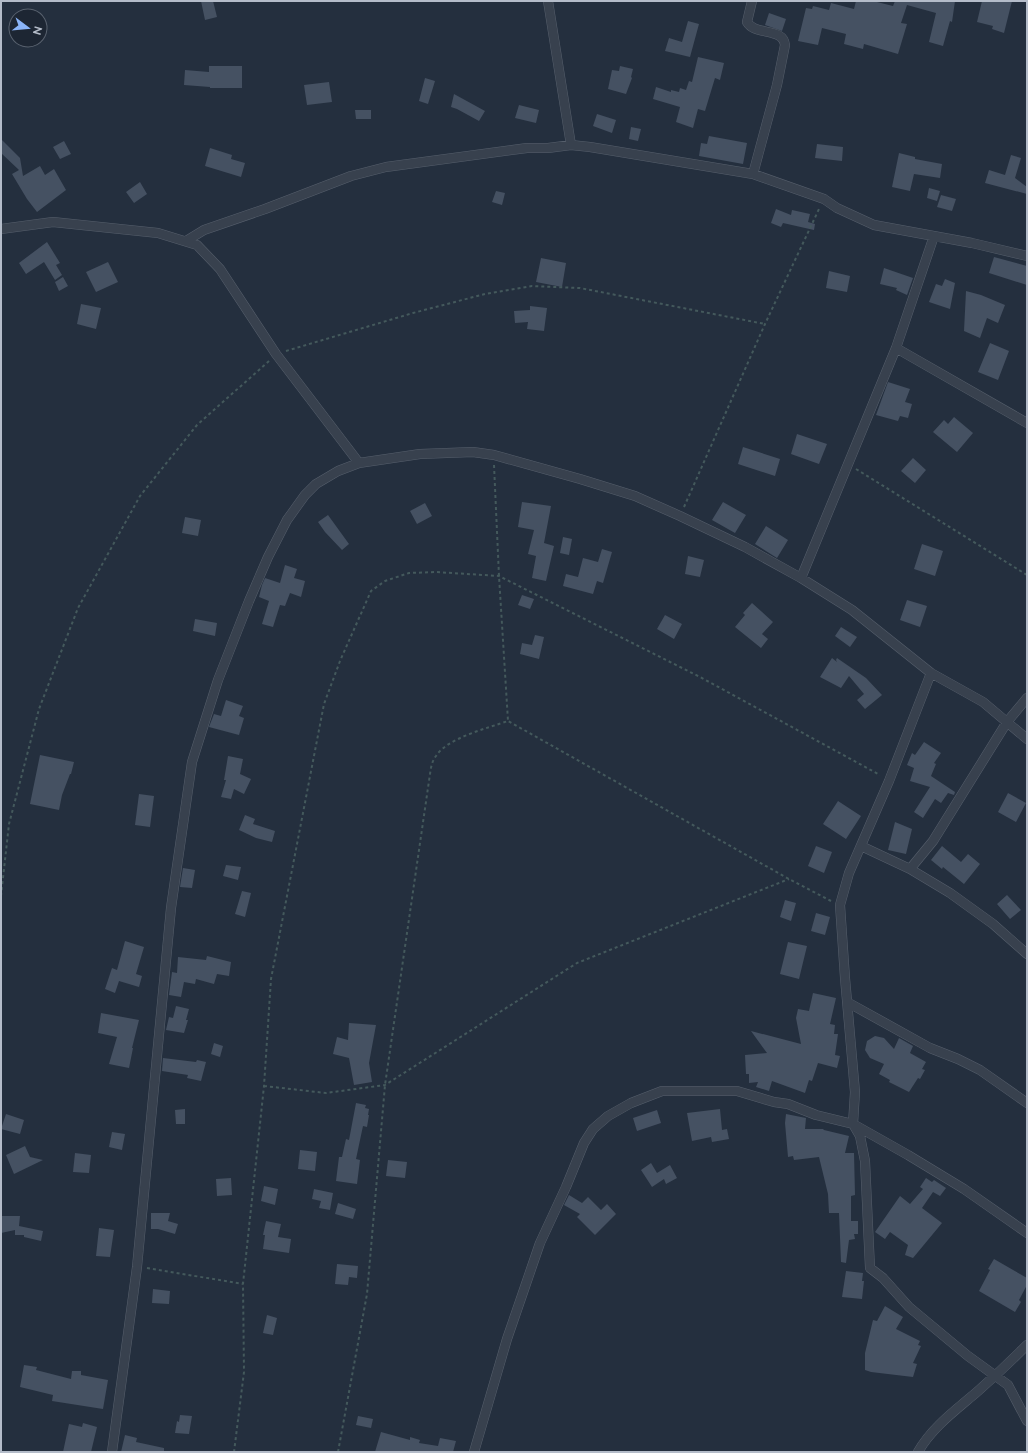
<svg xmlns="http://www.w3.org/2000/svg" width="1028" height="1453" viewBox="0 0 1028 1453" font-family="Raleway,sans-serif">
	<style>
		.building { fill: #455162 }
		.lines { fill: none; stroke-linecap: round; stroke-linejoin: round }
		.street-casing { stroke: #565f6c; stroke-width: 10 }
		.path { stroke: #44595c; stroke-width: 2; stroke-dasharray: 3 3; stroke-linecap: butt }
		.street { stroke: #38414e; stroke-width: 9 }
	</style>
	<rect width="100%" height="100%" fill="#242f3e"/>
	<path class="building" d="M201 1H213L217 17 205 20Z
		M856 1H873L893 6 895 1 904 2 905 1H955L952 22 950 21 943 46 929 42 936 13 907 5 901 23 907 24 898 54 864 44 863 49 844 44 846 34 822 28 818 45 798 41 806 8 812 9 813 6 829 10 831 3 854 9Z
		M982 1H1012L1004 33 992 29 993 26 977 22Z
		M769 13 786 19 782 31 765 25Z
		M688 21 699 24 690 57 665 51 669 38 682 42Z
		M698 57 724 63 720 80 715 78 705 111 698 109 693 128 676 122 680 107 653 99 656 87 671 92V90L679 92 680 88 686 90 689 81 692 82Z
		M209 66H242V88H210V87L184 85 185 70 209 72Z
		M620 66 633 69 631 77 632 78 626 94 608 89 612 70 619 71Z
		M425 78 435 81 428 104 419 101Z
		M329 82 332 102 307 105 304 85Z
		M454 94 485 111 479 121 457 109 451 107Z
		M519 105 539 110 536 123 515 118Z
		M355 110H371V119H356Z
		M597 114 616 120 612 133 593 126Z
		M631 127 641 129 638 141 629 139Z
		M709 136 747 143 743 164 699 156 701 143 707 144Z
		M1 139 20 158 23 176 40 166 45 175 54 169 66 190 37 212 27 199 12 174 19 170 1 153Z
		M64 141 71 154 60 159 53 147Z
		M817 144 843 147 842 161 815 158Z
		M210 148 232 155 231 159 245 163 241 177 205 166Z
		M899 153 915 157V159L942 164 940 178 914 174 910 191 892 187Z
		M1011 155 1021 158 1015 178 1027 187V194L985 183 989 170 1005 175Z
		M140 182 147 194 134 203 126 192Z
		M929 188 940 191 937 201 927 198Z
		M496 191 505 193 502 205 492 202Z
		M941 195 956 199 952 211 937 207Z
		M776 209 791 215 792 210 810 214 808 222 815 224 814 230 783 223 781 227 771 223Z
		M47 242 60 263 56 265 62 275 55 280 44 262 26 274 19 263Z
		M994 257 1027 266V285L989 273Z
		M541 258 566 263 562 287 536 282Z
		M108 262 118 282 96 292 86 272Z
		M884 268 913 278 907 295 896 290 897 288 880 284Z
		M829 271 850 276 847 292 826 288Z
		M63 277 68 286 59 291 55 282Z
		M945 279 955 283 950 309 929 302 936 284 942 286Z
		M966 291 981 295 1005 305 998 323 987 318 980 338 964 331Z
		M81 304 101 308 96 329 77 324Z
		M530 306 547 308 544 331 527 329 528 322 515 323 514 311 530 310Z
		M990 343 1009 351 998 380 978 372Z
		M888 382 910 389 905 402 912 404 908 418 900 416 898 421 876 415Z
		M954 417 973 433 957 452 933 432 944 420 948 424Z
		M797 434 827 444 819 464 791 454Z
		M743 447 780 459 775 476 738 464Z
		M913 458 926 470 915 483 901 471Z
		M522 502 551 506 544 543 554 546 546 581 532 578 536 556 528 554 534 530 518 527Z
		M723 502 746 515 735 533 712 520Z
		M425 503 432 516 417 524 410 511Z
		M328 515 349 544 342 550 325 532 318 522Z
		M185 517 201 520 198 536 182 533Z
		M766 526 788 540 777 558 755 544Z
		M563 537 572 539 569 555 560 553Z
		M922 544 943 551 935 576 914 569Z
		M602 549 612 552 603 583 597 581 593 594 563 586 566 574 578 577 583 558 598 562Z
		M688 556 704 560 700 577 685 574Z
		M285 565 297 569 294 578 305 581 301 597 290 593 285 606 280 605 273 627 262 624 269 601 259 597 262 585 265 578 280 583Z
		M522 595 534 599 530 609 518 605Z
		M907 600 927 606 920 627 900 620Z
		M752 603 773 622 762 634 768 639 761 648 735 627 745 615 743 613Z
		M665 615 682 624 674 639 657 629Z
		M195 619 217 623 215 636 193 631Z
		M841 627 857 637 850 647 835 636Z
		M535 635 544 637 539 659 520 654 522 643 532 645Z
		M832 658 837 662 836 660 837 658 866 678 882 695 865 709 857 700 864 694 849 676 841 688 820 677Z
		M226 700 243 706 239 716 244 718 239 735 209 727 214 714 221 716Z
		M924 742 941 753 934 763 936 764 931 776 955 792 954 795 948 793 941 803 935 799 923 818 914 812 930 787 910 781 914 768 907 765 912 753 915 755Z
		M40 755 74 762 71 774H70L62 795 59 810 30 804Z
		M228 756 243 759 240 774 251 779 244 794 234 789 231 799 221 797 226 780H224Z
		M1008 793 1026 803 1016 822 998 812Z
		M139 794 154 796 150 827 135 825Z
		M838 801 861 816 846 839 823 824Z
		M245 815 255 819 253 824 275 831 272 842 256 838 239 830Z
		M895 822 912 829 906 854 888 850Z
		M816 846 832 852 824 873 808 866Z
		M942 846 961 862 968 854 980 864 964 884 943 867 942 869 931 860Z
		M226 865 241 867 238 880 223 876Z
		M183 868 195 870 192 888 180 887Z
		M242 891 251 893 245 917 235 914Z
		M1007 895 1021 910 1010 919 997 904Z
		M785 900 796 903 791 921 780 917Z
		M816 913 830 917 825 935 811 931Z
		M125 941 144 947 136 974 142 976 139 987 119 981 115 993 105 989 112 968 117 970Z
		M788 942 807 946 799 979 780 974Z
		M207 956 231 962 229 976 217 974 214 984 196 979 195 984 184 982 181 997 169 995 172 972 177 973 178 957 206 960Z
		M813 993 836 998 830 1024 835 1025 834 1034H838L835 1055 840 1056 837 1068 818 1063 812 1081 809 1080 805 1093 772 1081 769 1091 756 1087 758 1082 749 1083V1074H746L745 1055 767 1053 751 1031 801 1044 796 1018 798 1009 809 1011Z
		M176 1006 189 1009 186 1020H188L184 1033 166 1030 169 1017 173 1018Z
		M101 1013 139 1020 132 1048H133L129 1068 109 1064 117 1037 98 1033Z
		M349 1023 376 1025 369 1063 372 1082 354 1085 349 1058 333 1054 337 1037 348 1040Z
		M875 1036 884 1038 894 1049 899 1038 913 1046 910 1053 926 1062 922 1069 925 1070 920 1079 918 1078 909 1092 889 1082 890 1080 879 1074 884 1064 870 1058 865 1050 867 1041Z
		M214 1043 223 1046 220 1057 211 1054Z
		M163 1058 196 1062 197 1060 206 1062 201 1081 187 1078 188 1075 162 1071Z
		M356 1103 366 1105 365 1108 369 1109 368 1115H369L367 1127 363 1126 356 1159 360 1160 357 1184 336 1181 339 1157H342L346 1139 349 1140Z
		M185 1109V1124H176L175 1110Z
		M720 1109 722 1130 727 1129 729 1139 712 1142 711 1137 692 1141 687 1113Z
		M657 1110 661 1123 637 1131 633 1118Z
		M6 1114 24 1120 20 1134 1 1129Z
		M786 1114 806 1118 805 1129H823L824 1130 849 1136 845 1153H854L855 1195 851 1196V1221H858V1234H854L855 1239 849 1240 846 1263 841 1262 839 1213H829L828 1194 819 1157 794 1160 793 1156 788 1157 785 1123Z
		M112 1132 125 1134 122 1150 109 1147Z
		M25 1146 30 1157 43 1160 14 1174 6 1155Z
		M300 1150 317 1152 315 1171 298 1169Z
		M75 1153 91 1155 89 1173 73 1172Z
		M388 1160 407 1162 405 1178 386 1176Z
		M651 1163 657 1173 670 1165 677 1178 666 1184 664 1179 652 1187 641 1170Z
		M231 1178 232 1195 217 1196 216 1179Z
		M926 1178 932 1182 934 1180 946 1188 940 1196 933 1192 922 1208 942 1223 913 1258 905 1255 908 1245 890 1232 885 1239 875 1232 900 1196 910 1204 923 1189 920 1187Z
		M264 1186 278 1189 275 1205 261 1201Z
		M314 1189 333 1193 330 1210 319 1208 321 1201 312 1199Z
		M569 1195 582 1203 588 1197 601 1210 607 1204 616 1214 595 1235 577 1217 580 1214 564 1205Z
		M338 1203 356 1209 353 1219 335 1214Z
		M151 1213H170L168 1221 178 1224 175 1234 158 1229H151Z
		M1 1216H20L19 1226 43 1231 41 1241 24 1237V1235H15V1230L1 1233Z
		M266 1221 281 1224 278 1237 291 1239 289 1253 263 1249 265 1235H263Z
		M99 1228 114 1230 110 1257 96 1256Z
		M994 1259 1027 1278V1285L1019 1300 1021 1302 1015 1312 979 1291 990 1270 988 1269Z
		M337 1264 358 1266 357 1278 349 1277 348 1285 335 1284Z
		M846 1271 863 1273 862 1281H864L862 1299 842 1297Z
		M153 1289 170 1291 169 1304 152 1303Z
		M885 1306 903 1317 896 1329 920 1341 918 1345 921 1346 913 1363 917 1364 913 1377 871 1372 865 1370V1353L873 1320 877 1321Z
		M267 1315 277 1318 273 1335 263 1333Z
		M24 1365 37 1367 36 1370 71 1379 72 1371H81V1375L108 1380 103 1409 52 1401 53 1395 20 1387Z
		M180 1415 192 1416 189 1434 175 1433 177 1421 179 1422Z
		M358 1416 373 1419 371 1428 356 1425Z
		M83 1423 97 1427 91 1452H63L69 1424 82 1427Z
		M381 1432 410 1440V1437L420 1440 419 1443 438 1446 440 1438 456 1441 453 1452H375Z
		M125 1435 137 1438 136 1442 164 1448V1452H121Z"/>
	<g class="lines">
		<defs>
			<path id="street" d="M548 1 571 145
				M752 1 747 22C755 36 783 27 785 45L777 85 753 174
				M1 229 53 222 158 233 197 245 220 269 276 354 359 463
				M186 241 204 230 265 209 351 176 386 167 527 148H548L571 145 590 147 753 174 824 199 837 208 874 225 972 243 1027 256
				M896 348 1027 423
				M801 578 896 348 934 236
				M931 673 889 781 849 873 840 905 845 978 855 1092 853 1124 860 1136 865 1161 870 1268 883 1278 909 1307 968 1356 1008 1385 1027 1421
				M861 846 910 869 950 893 993 924 1027 954
				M910 869 933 841 1007 722 1027 698
				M847 1002 930 1048 958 1059 980 1070 1027 1103
				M112 1452 137 1267 171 908 192 762 218 680 249 601 268 557 287 520 305 495 316 484 338 471 359 463 420 454 473 452 494 455 580 479 635 496 680 516 745 547 801 578 852 610 931 673 983 702 1027 739
				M474 1452 507 1339 540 1243 566 1187 584 1143 593 1129 608 1116 631 1103 662 1091H737L774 1102 788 1104 816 1115 853 1124 908 1155 964 1189 1027 1233
				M918 1452C932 1427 956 1410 978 1391 995 1376 1011 1361 1027 1345"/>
		</defs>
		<use href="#street" class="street-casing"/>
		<path class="path" d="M286 351 413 313 485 294 532 286 580 288 765 324
			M494 465 499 576 508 721
			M856 469 1027 575
			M684 507 765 324 819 209
			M1 896 9 824 39 709 78 608 140 496 197 425 269 361
			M264 1086 326 1093 385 1085 577 963 789 879
			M147 1268 243 1284
			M234 1452 244 1372 243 1284 264 1086 271 979 324 704 340 661 371 591 385 581 409 573 436 572 499 576 700 677 880 775
			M338 1452 367 1294 385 1085 430 774C431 767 432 761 436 756 447 738 488 728 508 721L789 879 831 901"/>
		<use href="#street" class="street"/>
	</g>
	<rect width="1028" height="1453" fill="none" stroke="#b4bcc9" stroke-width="4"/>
	<g transform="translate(28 28) rotate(106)"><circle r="19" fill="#1d2633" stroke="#59626f"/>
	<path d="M0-3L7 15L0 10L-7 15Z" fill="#8ab4f8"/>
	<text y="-6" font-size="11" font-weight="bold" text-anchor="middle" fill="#b4bcc9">N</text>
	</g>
</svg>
